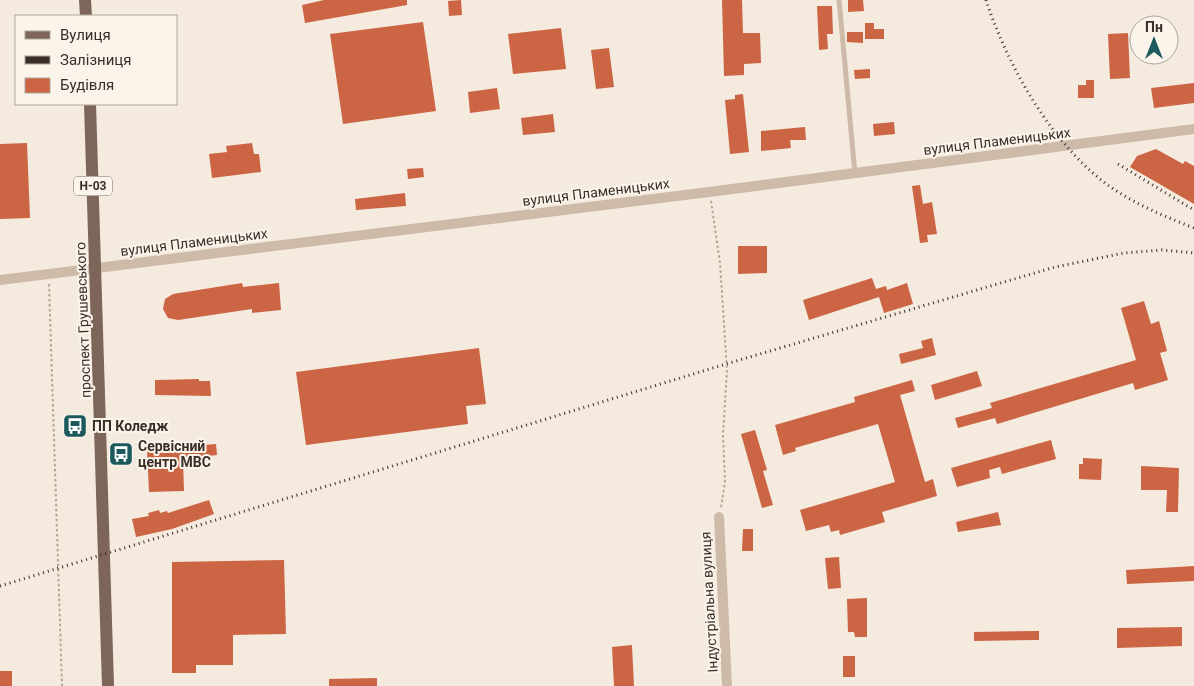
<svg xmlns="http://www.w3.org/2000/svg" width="1194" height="686" viewBox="0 0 1194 686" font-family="Roboto,sans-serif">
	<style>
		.building { fill: #cc6544 }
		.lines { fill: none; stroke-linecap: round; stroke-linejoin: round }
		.path { stroke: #b9a393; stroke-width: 2; stroke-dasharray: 2.5 2.5; stroke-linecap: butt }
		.lane { stroke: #cdbaa9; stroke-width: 5 }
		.street { stroke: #cdbaa9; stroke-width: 10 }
		.primary { stroke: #7d6559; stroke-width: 12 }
		.rail { stroke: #3a2e29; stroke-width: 3; stroke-dasharray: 1 4; stroke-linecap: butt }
		.labels { text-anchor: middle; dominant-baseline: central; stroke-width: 4; stroke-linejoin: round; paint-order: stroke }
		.shield { fill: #fbf4eb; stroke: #746963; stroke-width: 1 }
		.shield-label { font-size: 12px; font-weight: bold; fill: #3a2e29 }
		.street-label { font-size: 14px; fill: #3a2e29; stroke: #fbf4eb }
		.poi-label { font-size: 14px; font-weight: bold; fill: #3a2e29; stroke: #fbf4eb; text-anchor: start }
	</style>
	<rect width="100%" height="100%" fill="#f4eade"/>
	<path class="building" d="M324 0H407V5L305 23 302 5Z
		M461 0 462 15 449 16 448 1Z
		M722 0H742L743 33H760L761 63 744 64V75L724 76Z
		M848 0H863L864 11 848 12Z
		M817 6H832L833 34H827L828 49 819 50Z
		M423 22 436 111 343 124 330 34Z
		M865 23H874V29H884V39H865Z
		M561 28 566 69 513 74 508 34Z
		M847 32H863V43L847 42Z
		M1128 33 1130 78 1110 79 1108 34Z
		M609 48 614 87 596 89 591 50Z
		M870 69V78L855 79 854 70Z
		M1086 80H1094V98H1078V85H1086Z
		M1194 83V103L1154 108 1151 88Z
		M497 88 500 109 470 113 468 92Z
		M743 94 749 152 730 154 725 100 735 99V95Z
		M553 114 555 132 523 135 521 118Z
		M894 122 895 134 874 136 873 124Z
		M805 127 806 140H790L791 148 761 151V131Z
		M27 143 30 218 0 219V144Z
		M252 143 254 154H259L261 172 212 178 209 154 227 152 226 146Z
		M1156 149 1183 164 1185 161 1194 166V204L1130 167 1137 156Z
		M423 168 424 177 408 179 407 169Z
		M920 185 923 204 932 202 937 234 927 235 928 242 920 243 912 186Z
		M405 193 406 206 356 210 355 199Z
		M738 246H767V273L738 274Z
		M872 278 876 289 886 286 887 290 907 283 913 304 884 313 879 297 809 320 803 300Z
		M242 283 243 287 279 283 281 310 252 313V309L178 320 168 318 163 309 165 299 173 294Z
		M1144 301 1151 324 1159 321 1167 351 1160 353 1168 380 1135 390 1133 383 997 424 995 418 958 428 955 418 992 408 990 403 1136 360 1121 308Z
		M932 338 936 355 901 364 899 354 923 348 921 341Z
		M479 348 486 404 466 406 468 424 306 445 296 372Z
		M977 371 982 386 935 400 931 385Z
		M199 379V381H210L211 396 155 395V380Z
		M912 380 915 391 900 395 925 482 933 479 937 496 882 512 885 522 840 535 839 530 831 532 829 525 806 531 800 510 895 482 878 424 795 448 796 451 783 455 775 425 855 402 854 397Z
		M755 430 767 470 763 471 773 505 762 508 741 434Z
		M1051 440 1056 459 1002 474 1000 467 989 470 990 478 957 487 951 468Z
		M216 444 217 455 183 459 184 491 149 492 147 449Z
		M1083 458 1102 459 1101 480 1079 479V464H1083Z
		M1141 466 1179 468 1178 512H1166L1167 490H1141Z
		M209 500 214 514 172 529 136 537 132 519 149 516 148 513 159 510 160 513 167 511 168 513Z
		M998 512 1001 525 958 532 956 522Z
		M743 529H753V551H742Z
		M839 557 841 588 828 589 825 558Z
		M284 560 286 634 233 635V665H196V673H172V562Z
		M1194 566V581L1127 584 1126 570Z
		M867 598V637H855L854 632H848L847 599Z
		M1182 627V646L1117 648V628Z
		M1039 631V640L974 641V632Z
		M632 645 634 686H614L612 647Z
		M843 656H855V677H843Z
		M0 671H12V686H0Z
		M377 678V686H329V679Z"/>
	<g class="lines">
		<path class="path" d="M711 201 720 263 727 370 723 435 725 481 721 508
			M49 284 62 686"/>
		<path class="lane" d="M839 0 855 174"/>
		<path class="street" d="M0 280 709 192 1194 129
			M719 517 727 686"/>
		<path class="primary" d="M85 0 86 16
			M90 104 108 686"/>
		<path class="rail" d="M986 0C1008 67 1053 147 1112 188 1137 205 1166 217 1194 228
			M1118 164 1194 210
			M0 586 726 364 1055 267 1124 253 1162 250 1194 253"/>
	</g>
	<defs>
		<symbol id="bus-square" viewBox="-11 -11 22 22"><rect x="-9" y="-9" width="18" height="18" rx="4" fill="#1c5a5e" stroke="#fbf4eb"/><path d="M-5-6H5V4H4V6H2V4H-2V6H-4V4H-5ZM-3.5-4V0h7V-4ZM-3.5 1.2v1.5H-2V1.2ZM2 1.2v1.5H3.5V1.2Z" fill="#fff"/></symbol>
	</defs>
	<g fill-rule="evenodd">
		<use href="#bus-square" x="61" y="412" width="28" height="28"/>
		<use href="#bus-square" x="107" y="440" width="28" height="28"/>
	</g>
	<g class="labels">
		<rect class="shield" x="74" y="176.5" width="38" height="19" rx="4"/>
		<g class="shield-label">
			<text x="93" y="186">Н-03</text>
		</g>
		<g class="street-label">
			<text transform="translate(997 141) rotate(-7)">вулиця Пламеницьких</text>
			<text transform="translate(596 192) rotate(-7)">вулиця Пламеницьких</text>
			<text transform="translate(194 242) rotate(-7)">вулиця Пламеницьких</text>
			<text transform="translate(83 320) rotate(-92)">проспект Грушевського</text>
			<text transform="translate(709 602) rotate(-93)">Індустріальна вулиця</text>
		</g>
		<g class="poi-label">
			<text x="92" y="426">ПП Коледж</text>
			<text x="138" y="446">Сервісний<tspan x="138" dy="16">центр МВС</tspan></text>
		</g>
	</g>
	<rect x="15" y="15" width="162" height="90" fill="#fbf4eb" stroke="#aea59d"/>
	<rect x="25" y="31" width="25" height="8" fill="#7d6559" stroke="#aea59d"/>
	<text x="60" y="40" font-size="15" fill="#3a2e29">Вулиця</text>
	<rect x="25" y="56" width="25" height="8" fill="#3a2e29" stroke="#aea59d"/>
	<text x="60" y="65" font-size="15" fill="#3a2e29">Залізниця</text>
	<rect x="25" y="78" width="25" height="15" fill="#cc6544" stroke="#aea59d"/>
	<text x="60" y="90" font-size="15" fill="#3a2e29">Будівля</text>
	<g transform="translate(1154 40)"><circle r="24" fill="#fbf4eb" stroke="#aea59d"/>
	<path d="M0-4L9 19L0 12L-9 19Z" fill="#1c5a5e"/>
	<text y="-8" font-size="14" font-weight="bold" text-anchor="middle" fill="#3a2e29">Пн</text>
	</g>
</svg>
